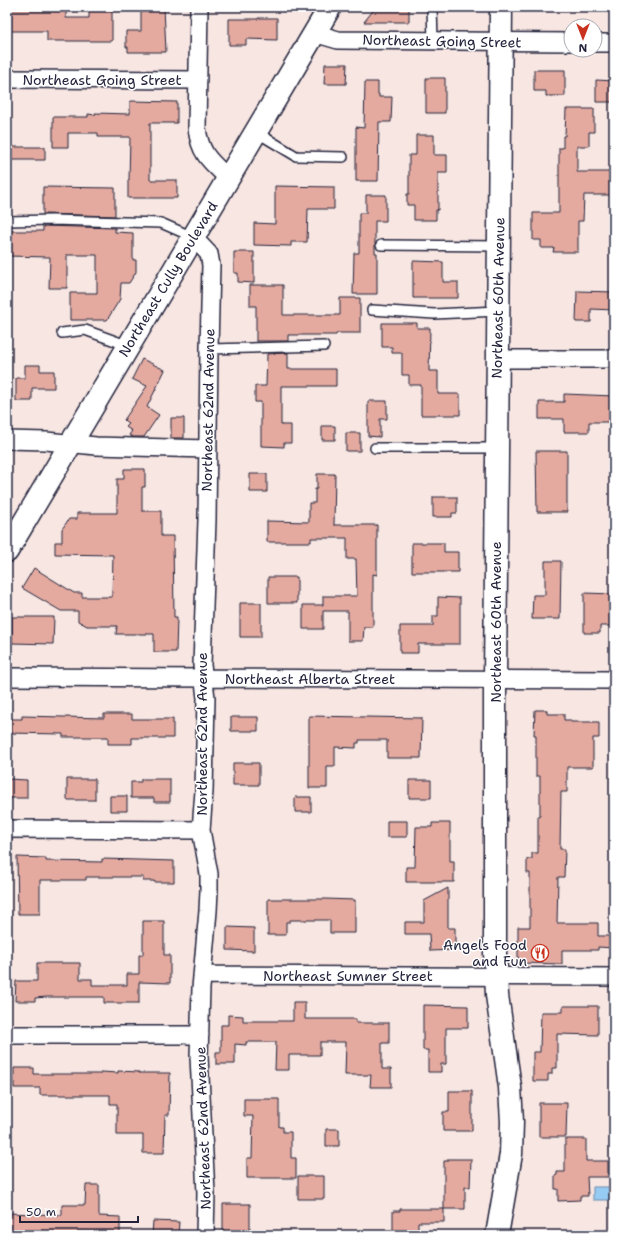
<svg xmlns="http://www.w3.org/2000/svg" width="621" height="1242" viewBox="0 0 621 1242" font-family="'Shantell Sans',sans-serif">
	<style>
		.water { fill: #96ccf4; stroke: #6888aa }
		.building { fill: #e4aaa0; stroke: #22223b }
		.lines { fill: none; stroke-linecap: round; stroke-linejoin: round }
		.lane-casing { stroke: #22223b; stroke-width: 12 }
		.street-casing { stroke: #22223b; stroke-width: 20 }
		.secondary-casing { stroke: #22223b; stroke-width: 25 }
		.lane { stroke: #fff; stroke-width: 9 }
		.street { stroke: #fff; stroke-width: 17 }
		.secondary { stroke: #fff; stroke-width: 22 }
		.labels { text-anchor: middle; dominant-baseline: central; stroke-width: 3; stroke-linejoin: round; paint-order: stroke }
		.street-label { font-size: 14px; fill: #22223b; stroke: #fff }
		.poi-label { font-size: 14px; fill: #22223b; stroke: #fff; text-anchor: end }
	</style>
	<rect width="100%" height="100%" fill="#f7e6e2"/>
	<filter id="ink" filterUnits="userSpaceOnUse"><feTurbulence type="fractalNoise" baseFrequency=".025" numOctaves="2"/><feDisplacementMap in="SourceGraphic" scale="8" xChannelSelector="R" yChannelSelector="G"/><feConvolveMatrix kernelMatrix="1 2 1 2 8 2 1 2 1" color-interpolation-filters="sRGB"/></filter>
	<g filter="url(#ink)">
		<path class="water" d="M593 1187H614V1200H593Z"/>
		<path class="building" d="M7 7H66V18H89V7H112V41H47V31H7Z
			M141 7H164L166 52H128V47H126V31H141Z
			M376 7H409V22H364Z
			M258 18H277V40L246 39V45H229V19H258Z
			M325 64H347L346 84H324Z
			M534 70H565V96H546V91H534Z
			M426 78H445V113H426Z
			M596 80 614 81V102H596Z
			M365 82H378V94H379V97H392L391 122H379L378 181H356V127L364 128Z
			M130 101 177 102V123H150V180H177V198H128V180H129L130 137H98V133H68V147H53V117H88V114L95 115V113L130 114Z
			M566 109H594V132H589V146H577V172H614V195H584L583 221H578V252H553L554 248H541V240H533V213H559V148H563V136H565Z
			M416 135H434V155H447V173H438V210H436V220H414V205H407V194H409V155H416Z
			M7 147H45V160H7Z
			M275 186 334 187V209H308L307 242H291V246L254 245V223L275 224Z
			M43 187 115 188V216L43 214Z
			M366 195H386V221H375V253H377V294H353L354 253H359V213H366Z
			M43 226 115 228V232L133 233V260H136V272L129 283H121L120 299 107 320H70V293H97V255H67V288H49L50 257 7 256V231H43Z
			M234 252H254V283L238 282V273H234Z
			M413 261 443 262V282H458V298H413Z
			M250 285H283V315H340V298H360V333H337L336 335H288V341H256V306H250Z
			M577 291 614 292V310L591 309V322H576Z
			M382 323H417V328H430L429 371H438V394H460V415H421V385H409V375H402V353H392V347H382Z
			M288 353V369H336V386H281V425H291V443H284V447L261 446V402H255V386H266L267 354Z
			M142 359 165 370 147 407 159 415 144 437H133L129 435 132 431 126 427 129 424 124 420 147 386 132 379Z
			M25 365H40V371H54V388H32V401H16V378H25Z
			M564 394 614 396V422H589V432H564V419H539V402H564Z
			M368 401H387V419H380V437L368 436Z
			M171 418H184V438H171Z
			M322 426H335V440H322Z
			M346 433H360V451H346Z
			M536 451H567V512H537Z
			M124 469H145V487H142V511H161V536H173L174 617H177L176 652H154V634H116L117 626H87L78 621V611H61L22 588 34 568 74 593H82V597H112L113 555 55 554V542H62V529L69 519H77V513H117V479H124Z
			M250 474H267V492H250Z
			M317 474H335L334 525H377V575L373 574V627H364L363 641H348V611H323V629H303V605H323V596H357L356 559H347V538H311V542H267V521L309 522V503H315V489H317Z
			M433 497H457V513H452V517H433Z
			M412 543H444V552H458V572H412Z
			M545 561H561L560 619H532L533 595H545Z
			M268 577H297V603H268Z
			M584 593 614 594V626H600V633H584Z
			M438 597 460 598V644H418V653H400V626H433V616H438Z
			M240 603H261V637H240Z
			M12 617H54L53 644 12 643Z
			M535 710H547V714H564V720H571V722H599V738H593V767H567V792H561L560 849H565L564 877H558L557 923H598V936H614V948L598 947V950H562V964L518 963V927H530V873H527V859H532V853H538V815H540V776H536V735H534Z
			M104 714H132V719H173V738H132V744H108V737H63V734L7 733V719H22V716L104 718Z
			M309 716 422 718 421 758H387V740H359V743H356V748L335 747V766H327V788H309Z
			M231 717H258V731H231Z
			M233 763H259V785H233Z
			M7 779 27 780V798H7Z
			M67 779H95V800H67Z
			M141 779H170V802H154V798H131V782H141Z
			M409 780H431V798H409Z
			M110 796H127V811H110Z
			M295 797H311V812H295Z
			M387 821H407V837H387Z
			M432 823H450V861H454V882H406V867H415L416 827H432Z
			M17 857 46 858V861L102 862V859L174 861V882H154V881H143V877H86V880H40V914H18Z
			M448 888V928H455V950L430 951 429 934H405V922H424V901Z
			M268 899H325L355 900V933H330V920H290V922H286V935H268Z
			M143 921H164V955H170V983L139 982V1003H104V997H47L35 998V1001H15L16 981H37V963H80V979H92V985H127V974H139V955H143Z
			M227 927 254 928V951L227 950Z
			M293 1002H305V1019H356V1023H389V1043H382V1069H391V1087H370L371 1075H345L346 1042H320V1055H289V1070H275L276 1042H246V1045L235 1044V1064H216V1052H221V1025H228V1015L243 1016V1021H293Z
			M423 1005 468 1006V1028H446V1064H441V1072H428V1050H423Z
			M563 1006H598V1035L557 1034V1068H552V1074H548V1081H533V1052H540L541 1012H563Z
			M14 1068H34V1074H101V1072L118 1073V1071L139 1072V1073H170L169 1115H165L164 1153H143V1135H117V1104H110V1095H40V1088H14Z
			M449 1091H472V1131H443V1112H449Z
			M244 1099H279V1127H283V1132H291V1158H296V1178H247V1158H252L253 1116H244Z
			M539 1103H567L566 1137H539Z
			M326 1129H339V1146H326Z
			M565 1139H586V1161H608V1177H587L588 1196H580V1200L558 1201V1189H555V1175H557V1172H565Z
			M448 1159H471L470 1187H465V1209H444V1222H418V1235H393V1211H400V1209H444V1161H448Z
			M298 1176H324V1199H298Z
			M86 1185H99V1216L120 1217V1235H29V1231H7V1213L62 1215V1205H85Z
			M223 1204H250V1235H223Z
			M153 1221 179 1222 178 1235H152Z"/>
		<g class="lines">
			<defs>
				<path id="lane" d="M432 7 433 41
					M256 132 296 156 343 157
					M7 221 52 220 161 223 193 237
					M381 245 499 246
					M372 310 434 314 498 311
					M62 333 85 330 129 346
					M209 349 324 346
					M375 448H497"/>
				<path id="street" d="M199 7 197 128C200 154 210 161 228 178
					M314 33 338 40 571 42
					M595 43H614
					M7 79 198 80
					M193 237 209 254 211 265 209 349 207 520 202 665 206 698 204 791 201 830 209 874V890L208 911 201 988 199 1057 206 1193 205 1235
					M498 359H614
					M7 440 46 441 96 446 208 449
					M7 677 614 680
					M7 829 201 830
					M202 975 614 977
					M7 1035H200"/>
				<path id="secondary" d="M7 551 330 7
					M497 1235 511 1154 512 1122 510 1087 497 995 495 953V680L501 7"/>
			</defs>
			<use href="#lane" class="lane-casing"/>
			<use href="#street" class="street-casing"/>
			<use href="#secondary" class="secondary-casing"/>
			<use href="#lane" class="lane"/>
			<use href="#street" class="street"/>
			<use href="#secondary" class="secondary"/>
		</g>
	</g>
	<defs>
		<symbol id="restaurant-ring" viewBox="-11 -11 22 22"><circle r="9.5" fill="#fff" stroke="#c8321e" stroke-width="1.5"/><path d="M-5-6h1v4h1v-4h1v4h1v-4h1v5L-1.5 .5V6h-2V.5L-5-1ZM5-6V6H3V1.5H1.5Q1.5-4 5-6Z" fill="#c8321e"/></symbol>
	</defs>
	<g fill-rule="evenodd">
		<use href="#restaurant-ring" x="530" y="943" width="20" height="20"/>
	</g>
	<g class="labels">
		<g class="street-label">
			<text transform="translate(442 41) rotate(1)">Northeast Going Street</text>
			<text x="102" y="80">Northeast Going Street</text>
			<text transform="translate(168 279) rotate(-59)">Northeast Cully Boulevard</text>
			<text transform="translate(498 298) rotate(-89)">Northeast 60th Avenue</text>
			<text transform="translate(208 410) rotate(-89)">Northeast 62nd Avenue</text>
			<text transform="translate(496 622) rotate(-90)">Northeast 60th Avenue</text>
			<text x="310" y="679">Northeast Alberta Street</text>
			<text transform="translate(202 734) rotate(-90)">Northeast 62nd Avenue</text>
			<text x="348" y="976">Northeast Sumner Street</text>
			<text transform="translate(203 1128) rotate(-92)">Northeast 62nd Avenue</text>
		</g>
		<g class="poi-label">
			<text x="527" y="945">Angels Food<tspan x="527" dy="16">and Fun</tspan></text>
		</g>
	</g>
	<rect width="621" height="1242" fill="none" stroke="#fff" stroke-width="24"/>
	<rect x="12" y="12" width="597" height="1218" fill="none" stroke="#22223b" stroke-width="1.5" filter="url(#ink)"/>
	<g transform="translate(583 38) rotate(180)"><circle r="19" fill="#ffffff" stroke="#a7a7b1"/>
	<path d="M0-3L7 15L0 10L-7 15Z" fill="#c8321e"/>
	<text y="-6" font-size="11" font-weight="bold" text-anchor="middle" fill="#22223b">N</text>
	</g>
	<path d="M20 1216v6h118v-6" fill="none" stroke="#22223b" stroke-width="2"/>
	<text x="26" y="1216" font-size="12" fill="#22223b" stroke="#ffffff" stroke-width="3" paint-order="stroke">50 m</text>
</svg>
